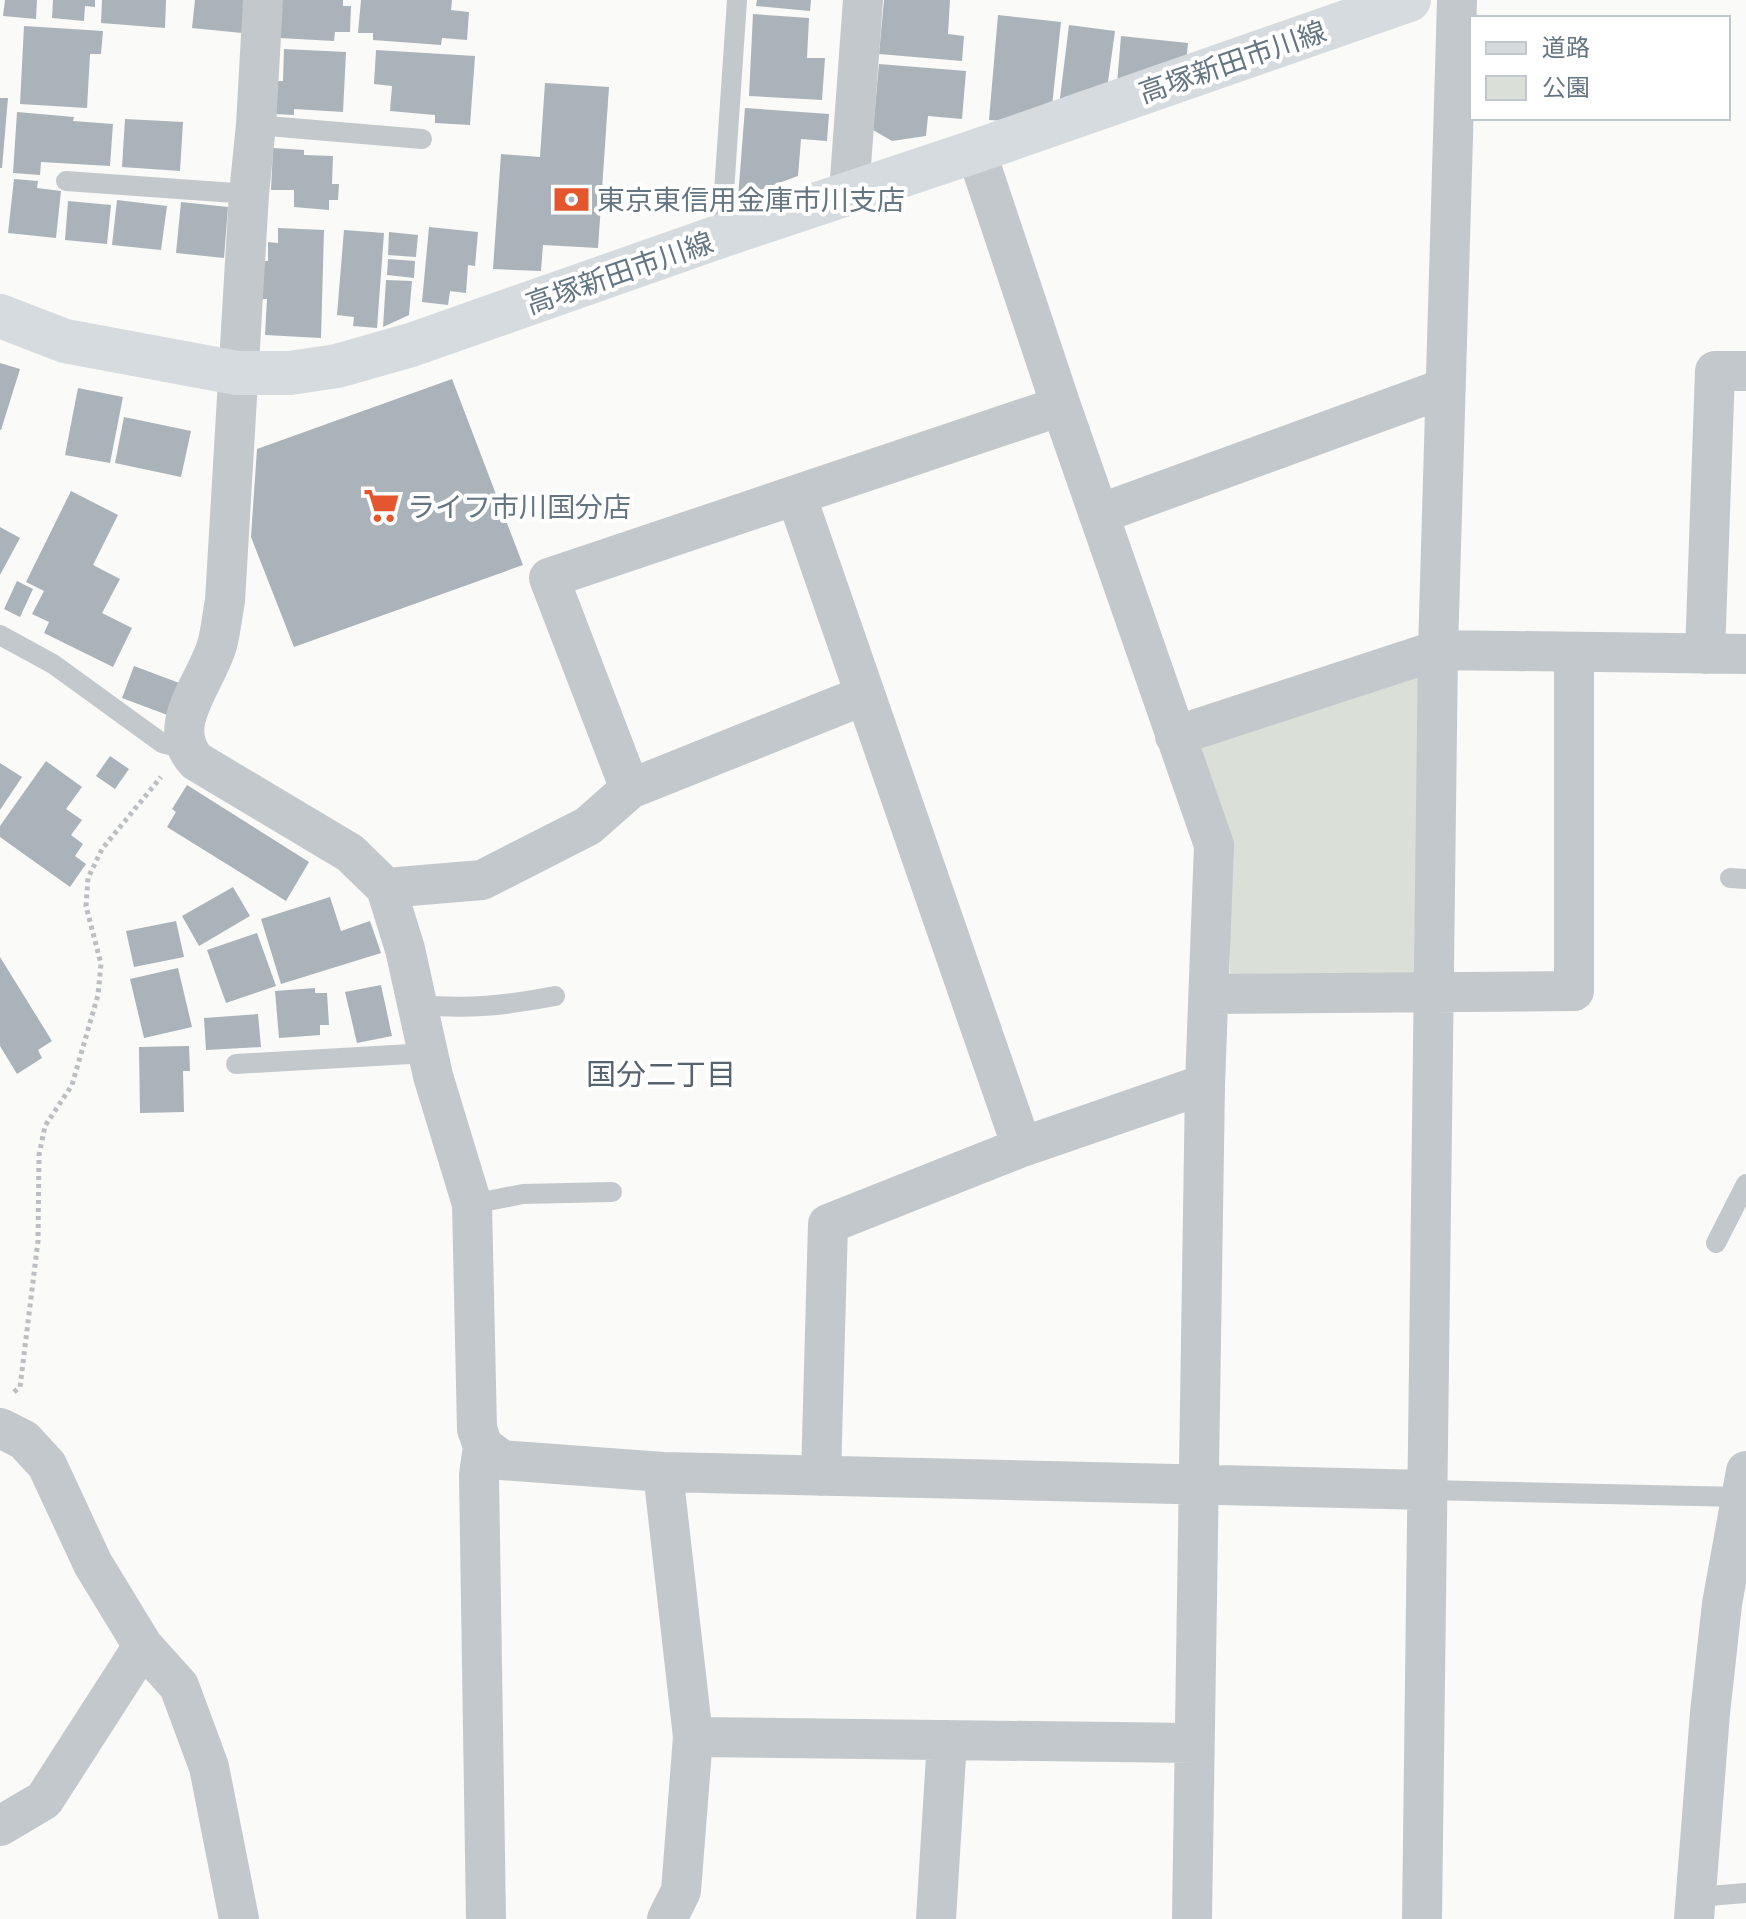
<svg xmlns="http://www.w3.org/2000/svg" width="1746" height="1919" viewBox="0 0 1746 1919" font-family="'Open Sans','Noto Sans JP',sans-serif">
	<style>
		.green { fill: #dadfd7 }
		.building { fill: #aab3b9 }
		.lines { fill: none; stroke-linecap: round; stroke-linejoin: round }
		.path { stroke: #bbbfc2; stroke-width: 5; stroke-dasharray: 4 4; stroke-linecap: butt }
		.lane { stroke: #c3c8cc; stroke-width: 20 }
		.street { stroke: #c3c8cc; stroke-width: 40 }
		.secondary { stroke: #d6dbdf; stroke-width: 44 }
		.labels { text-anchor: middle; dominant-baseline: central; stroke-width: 8; stroke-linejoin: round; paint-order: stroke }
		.street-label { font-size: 28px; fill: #657683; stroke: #fff }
		.poi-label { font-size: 28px; fill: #657683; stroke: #fff; text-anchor: start }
		.neighbourhood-label { font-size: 30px; fill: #57646e; stroke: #fff }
	</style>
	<rect width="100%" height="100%" fill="#fafaf8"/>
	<path class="green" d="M1421 671 1419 978 1230 979 1229 840 1194 745Z"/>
	<path class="building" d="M5 0H37L36 19 3 16Z
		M53 0H95V7L85 6 84 21 52 18Z
		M102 0H166L165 28 101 23Z
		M195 0H245L242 33 192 28Z
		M281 0H343V6H351L350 32H335L334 41 279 38Z
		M361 0H452L451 10 469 12 467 40 442 38 441 45 373 40V33H358Z
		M757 0H811L810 11 756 6Z
		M884 0H950L948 34 964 36 962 61 879 54Z
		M753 14 809 18 807 58H825L822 100 749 96Z
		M998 15 1061 22 1052 106 1007 121 989 120Z
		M1069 25 1115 31 1107 89 1059 106Z
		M24 26 103 31 101 54H90L87 108 20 104Z
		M1121 36 1188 43 1186 63 1117 84Z
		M284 49 346 52 343 112 294 109V115L273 114 275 81H283Z
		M376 50 475 56 470 125 435 123V115L390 111 392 86 374 84Z
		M879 64 966 71 962 119 928 116 926 136 892 141 873 130Z
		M545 83 609 87 598 248 543 245 541 271 493 269 501 154 540 157Z
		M0 98H8L2 168H0Z
		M745 108 829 114 827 141 801 139 798 176 738 198Z
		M17 112 74 117 73 121 113 124 110 166 41 162 40 175 13 173Z
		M125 119 183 122 180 171 122 167Z
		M273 148 304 150V155L333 156 332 184H339L338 200H329V210L294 207V190H271Z
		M14 179 38 181 37 188 61 191 56 238 8 233Z
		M117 200 167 206 161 250 112 245Z
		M68 201 111 205 107 244 65 240Z
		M181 202 228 207 224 258 176 253Z
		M429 227 478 232 475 266 468 265 466 293 450 291 448 305 422 302Z
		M278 228 324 230 321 338 265 335 267 299H257L258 261H268V242L278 243Z
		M344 230 384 233 377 328 353 326 354 317 337 315Z
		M389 232 418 235 416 257 388 255Z
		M388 259 415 261 414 278 387 275Z
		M386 280 412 281 409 315 383 327Z
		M0 363 20 369 1 430H0Z
		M452 379 523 565 294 647 251 537 257 449Z
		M78 388 123 397 110 463 65 455Z
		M124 417 191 431 181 477 115 463Z
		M71 491 118 515 93 565 120 579 102 613 132 628 113 667 44 633 49 622 32 614 44 591 26 582Z
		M0 527 20 538 0 575Z
		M17 581 33 589 20 617 4 609Z
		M134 666 182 684 170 716 122 698Z
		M110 756 129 769 115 789 96 776Z
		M46 761 82 787 66 809 82 820 71 835 83 844 75 856 86 864 70 887 0 837V826Z
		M0 763 22 777 0 810Z
		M187 785 309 862 286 901 167 827 176 812 172 809Z
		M233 887 250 916 199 946 182 916Z
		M330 897 341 931 370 921 381 953 281 984 261 919Z
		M176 921 184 957 134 967 126 931Z
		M257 933 276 986 226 1003 207 950Z
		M0 957 52 1041 38 1050 42 1058 17 1074 0 1046Z
		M178 968 192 1027 144 1038 130 979Z
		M381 985 392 1036 357 1043 345 992Z
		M315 988V993H327L329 1025H320V1035L279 1038 275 991Z
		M258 1014 261 1047 206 1050 204 1018Z
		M189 1046 190 1071H183L184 1112 140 1113 139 1047Z"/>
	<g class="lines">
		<path class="path" d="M14 1392 20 1387 38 1241 39 1155 45 1126 72 1085 98 995 101 964 86 906 88 878 102 849 161 777"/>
		<path class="lane" d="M256 125 422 139
			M66 181 249 194
			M721 236 737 0
			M0 635 53 664 162 743 185 749
			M1730 878 1746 879
			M417 1005C471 1009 502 1006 555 996
			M236 1064 428 1053
			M472 1204 523 1194 612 1192
			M1716 1243 1746 1184
			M1427 1490 1741 1497
			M1696 1897 1746 1893"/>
		<path class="street" d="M263 0 256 125 249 194 225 601C222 616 221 631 217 645 206 683 164 726 196 761L350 853 386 888 405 949 433 1076 472 1204 477 1429 483 1446 502 1460 663 1472 1427 1490
			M976 151 1061 406 1214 845 1205 1084 1192 1919
			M849 193 863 0
			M796 495 1022 1147
			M1099 514 1445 388
			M1705 654 1715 371H1746
			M1175 736 1438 650 1746 654
			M630 789 865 695
			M386 888 482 880 588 826 630 789 549 578 1061 406
			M1210 994 1574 991V652
			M0 1428 24 1440 47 1465 93 1564 143 1646 179 1686 209 1767 239 1919
			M483 1446 479 1475 486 1919
			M663 1472 693 1737 681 1891 667 1919
			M821 1476 828 1224 1022 1147 1205 1084
			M693 1737 1194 1743
			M0 1826 44 1800 143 1646
			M936 1919 947 1740
			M1422 1919 1438 650 1457 0
			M1694 1919 1710 1713 1722 1604 1746 1471"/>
		<path class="secondary" d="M0 316 65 341 237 373H290L337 366 411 345 721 236 976 151 1409 0"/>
	</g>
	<defs>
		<symbol id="bank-bare" viewBox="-9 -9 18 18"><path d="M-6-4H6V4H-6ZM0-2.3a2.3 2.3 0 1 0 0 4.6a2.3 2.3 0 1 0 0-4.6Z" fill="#e4572e" stroke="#fff" stroke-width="2.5" paint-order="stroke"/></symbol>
		<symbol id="supermarket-bare" viewBox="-9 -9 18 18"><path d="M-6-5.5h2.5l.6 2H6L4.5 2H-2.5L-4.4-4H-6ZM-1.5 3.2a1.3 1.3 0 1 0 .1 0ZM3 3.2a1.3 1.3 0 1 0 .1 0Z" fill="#e4572e" stroke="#fff" stroke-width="2.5" paint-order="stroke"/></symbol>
	</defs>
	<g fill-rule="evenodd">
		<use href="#bank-bare" x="546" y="174" width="51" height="51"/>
		<use href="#supermarket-bare" x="356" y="480" width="51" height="51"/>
	</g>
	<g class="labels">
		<g class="street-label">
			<text transform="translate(1232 61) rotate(-19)">高塚新田市川線</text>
			<text transform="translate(619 272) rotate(-19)">高塚新田市川線</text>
		</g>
		<g class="poi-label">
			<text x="597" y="199">東京東信用金庫市川支店</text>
			<text x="407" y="506">ライフ市川国分店</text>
		</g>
		<g class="neighbourhood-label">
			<text x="661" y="1073">国分二丁目</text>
		</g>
	</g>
	<rect x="1470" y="16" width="260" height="104" fill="#ffffff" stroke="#c1c8cd" stroke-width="2"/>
	<rect x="1486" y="42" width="40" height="12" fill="#d6dbdf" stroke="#c1c8cd" stroke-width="2"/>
	<text x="1542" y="56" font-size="24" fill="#657683">道路</text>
	<rect x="1486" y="76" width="40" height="24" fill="#dadfd7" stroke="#c1c8cd" stroke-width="2"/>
	<text x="1542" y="96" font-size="24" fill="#657683">公園</text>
</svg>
